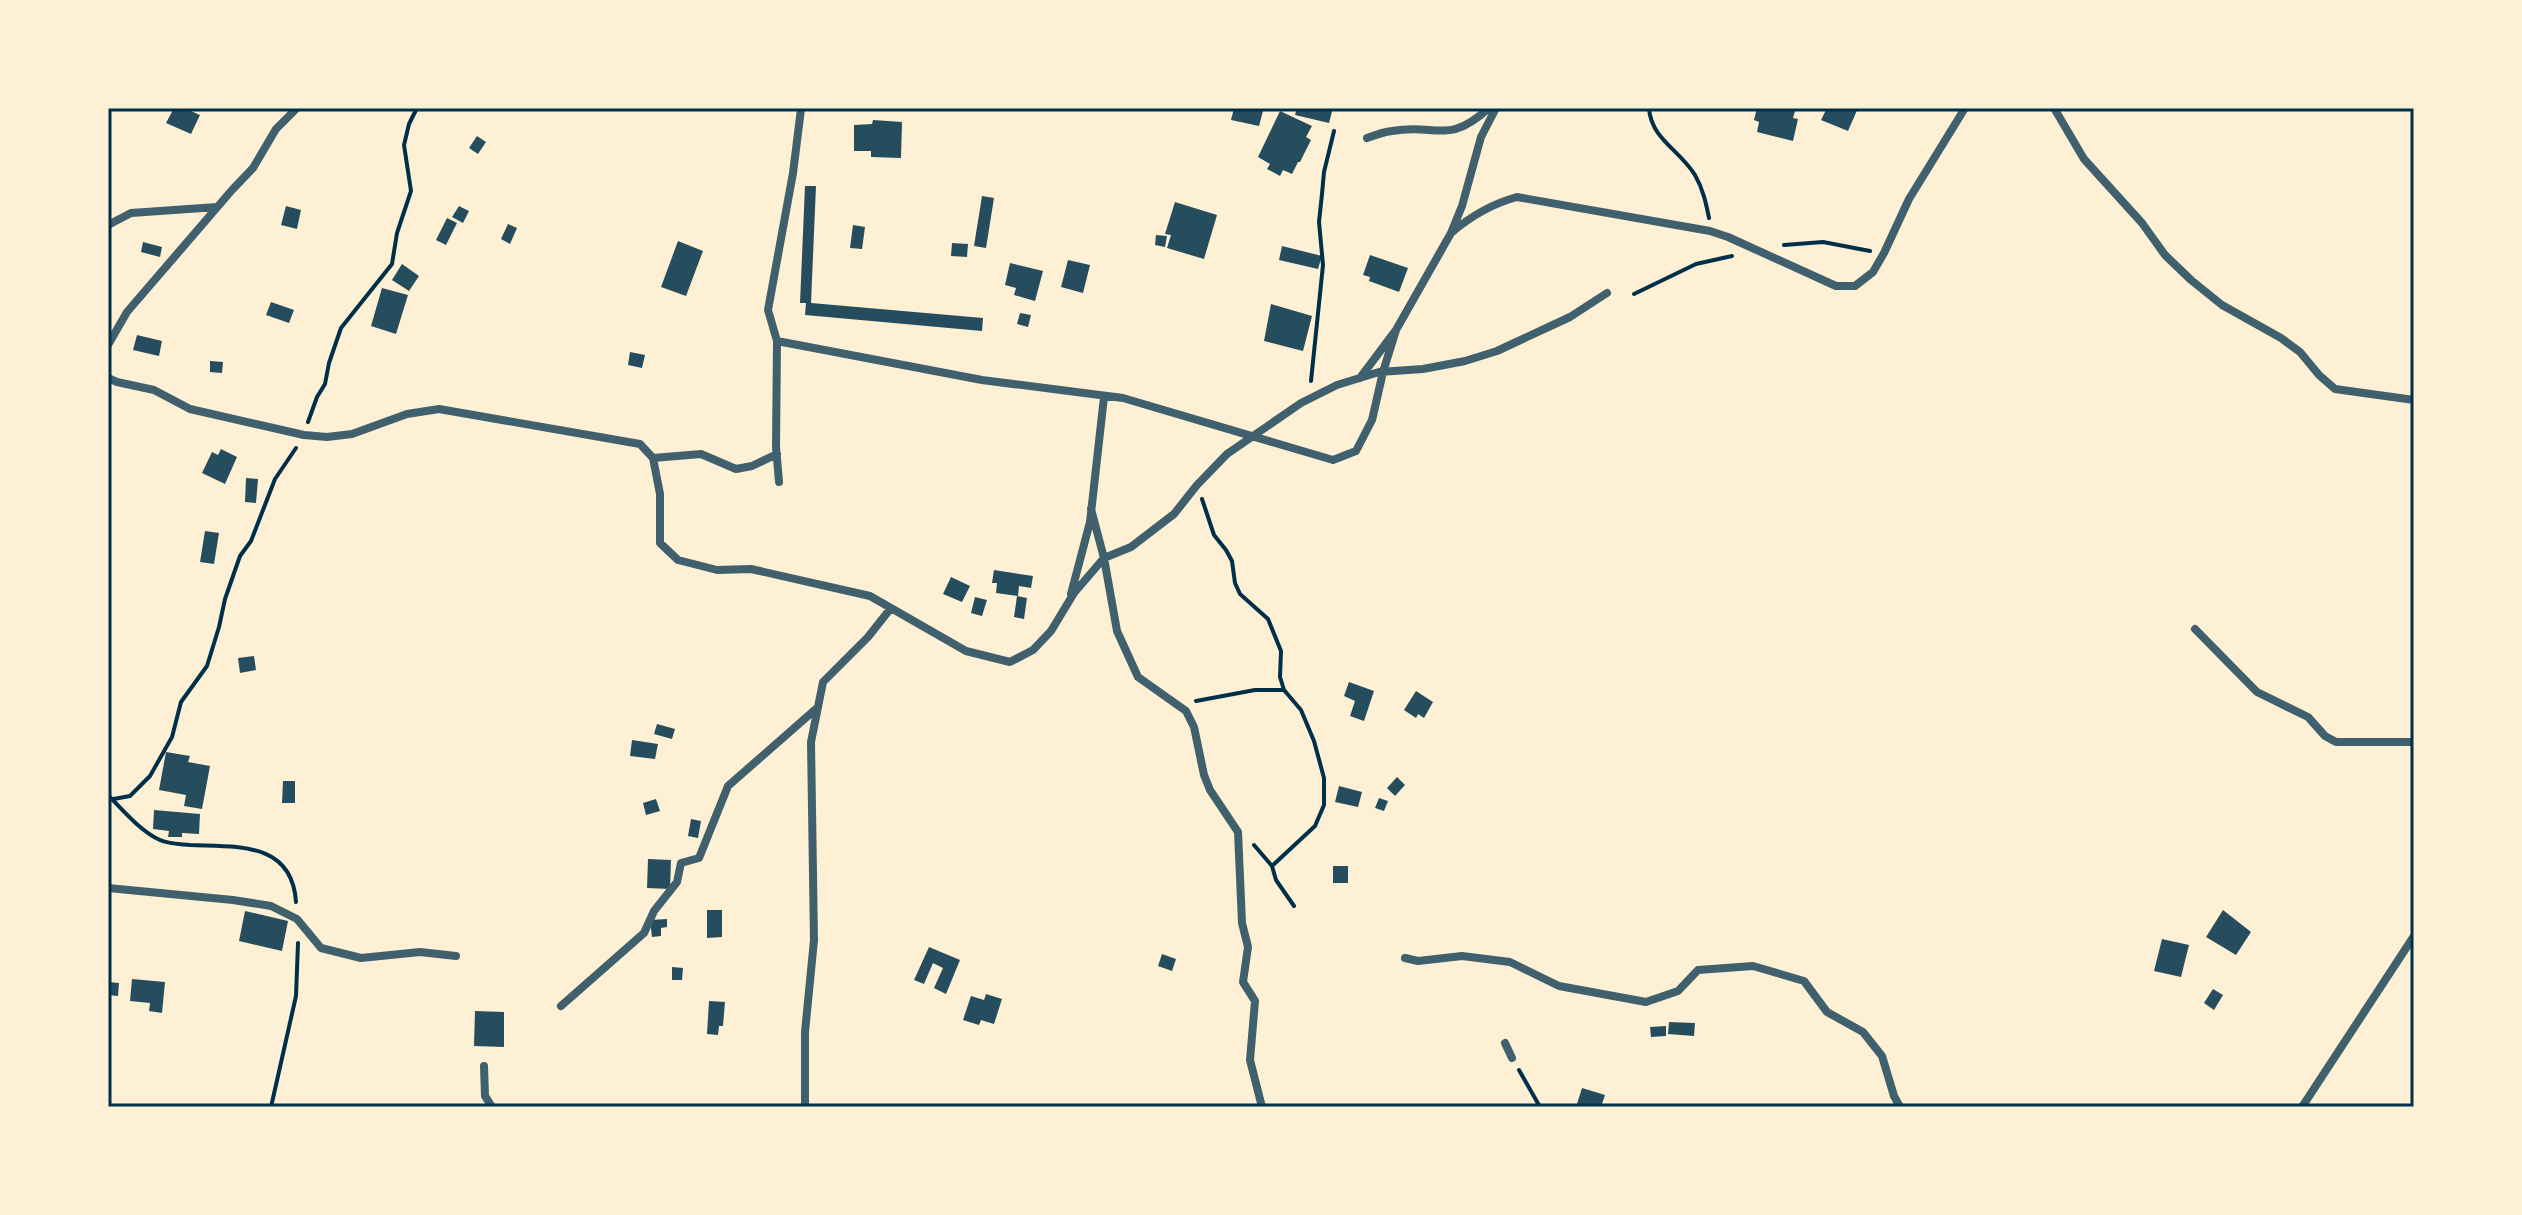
<svg xmlns="http://www.w3.org/2000/svg" width="2522" height="1215" viewBox="0 0 2522 1215" font-family="'Work Sans',sans-serif">
	<style>
		.building { fill: #264d5e }
		.lines { fill: none; stroke-linecap: round; stroke-linejoin: round }
		.path { stroke: #003049; stroke-width: 4 }
		.minor { stroke: #3f606c; stroke-width: 8 }
		.neatline { fill: none; stroke: #003049; stroke-width: 3 }
	</style>
	<rect width="100%" height="100%" fill="#fdf0d5"/>
	<path class="building" d="M174 108H184L200 115 191 134 166 123Z
		M1234 108 1263 111 1259 126 1231 120Z
		M1297 108H1333L1329 123 1295 115Z
		M1757 108H1796L1793 118 1798 119 1793 141 1757 132 1759 122 1754 120Z
		M1827 108H1858L1848 131 1821 120Z
		M1280 111 1312 126 1306 137 1311 140 1300 162H1298L1292 174 1283 170 1280 176 1267 169 1270 164 1258 157Z
		M873 120 902 122 901 158 871 157V151H854V125L872 124Z
		M477 136 486 142 478 154 469 148Z
		M805 186H816L811 303 983 318 982 331 805 315 806 303H800Z
		M982 196 994 198 986 248 974 246Z
		M1175 202 1217 215 1204 259 1167 248 1171 235 1165 234Z
		M286 206 301 210 297 229 281 225Z
		M459 206 469 211 463 223 452 217Z
		M447 218 457 223 446 245 436 240Z
		M508 224 517 228 510 244 501 239Z
		M853 225 865 227 862 249 850 248Z
		M1156 235 1167 236 1165 247 1155 245Z
		M678 241 703 251 686 296 661 287Z
		M143 242 162 247 160 257 141 252Z
		M952 243 968 244 967 257 951 256Z
		M1282 246 1322 256 1318 269 1279 260Z
		M1370 255 1408 268 1399 292 1369 281 1370 277 1363 275Z
		M1068 260 1090 265 1083 293 1061 287Z
		M1010 263 1043 271 1035 301 1014 295 1016 288 1005 285Z
		M402 264 419 276 409 291 392 280Z
		M382 288 408 295 396 334 371 326Z
		M271 302 294 310 289 323 266 315Z
		M1271 304 1312 316 1303 351 1264 341Z
		M1020 313 1031 315 1028 327 1017 324Z
		M137 335 162 341 159 356 133 350Z
		M630 352 645 355 642 368 628 365Z
		M210 361 223 362 222 373 210 372Z
		M221 449 237 457 225 484 202 473 212 452 218 455Z
		M246 478 258 479 256 503 245 502Z
		M205 531 219 533 214 564 200 562Z
		M994 570 1033 576 1031 588 1019 586 1018 596 996 593 997 583H992Z
		M951 577 970 586 962 602 943 594Z
		M1017 596 1027 598 1024 619 1014 617Z
		M975 597 987 600 982 616 971 613Z
		M254 656 256 670 240 673 238 658Z
		M1349 682 1374 691 1364 721 1350 716 1355 701 1344 696Z
		M1416 691 1433 702 1424 718 1418 714 1416 718 1404 710Z
		M657 724 675 729 672 739 654 734Z
		M632 740 658 744 655 759 630 756Z
		M166 752 190 756 188 762 210 766 202 809 184 806 186 795 159 790Z
		M1397 777 1405 785 1395 796 1387 788Z
		M283 781H295V803H282Z
		M1339 786 1362 792 1358 807 1335 802Z
		M1379 798 1388 801 1384 811 1375 808Z
		M656 799 660 811 646 815 643 803Z
		M154 810 200 814 199 834 182 833V837H168L169 831 153 829Z
		M691 819 701 821 698 838 688 836Z
		M648 859 671 860 670 889 647 888Z
		M1333 866H1348V883H1333Z
		M707 910H722V937L707 938Z
		M2223 910 2251 932 2236 955 2206 937Z
		M245 911 288 921 282 951 239 941Z
		M667 919V927L661 928V936L652 937 650 920Z
		M2162 939 2189 945 2181 977 2154 971Z
		M929 947 960 960 946 994 934 988 943 968 933 963 924 984 914 980Z
		M1162 954 1176 959 1172 971 1158 966Z
		M672 967 683 968 682 980H672Z
		M132 979 165 982 162 1013 149 1011 150 1003 130 1001Z
		M108 982 119 983 118 996 108 995Z
		M2213 989 2223 995 2214 1010 2204 1003Z
		M986 994 1002 999 994 1024 981 1020 979 1025 963 1020 971 996 984 1000Z
		M709 1001 725 1002 723 1026H719L718 1035 707 1034Z
		M475 1011 504 1012V1047L474 1046Z
		M1669 1022 1695 1023 1694 1036 1668 1034Z
		M1666 1026V1036L1651 1037 1650 1027Z
		M1582 1088 1605 1095 1601 1107 1577 1104Z"/>
	<g class="lines">
		<path class="path" d="M1649 108C1651 139 1680 150 1695 175 1703 189 1706 203 1709 218
			M1784 245 1823 242 1870 251
			M1634 294 1696 264 1732 256
			M1311 381 1323 265 1319 222 1322 194 1324 172 1334 131
			M308 422 317 397 325 384 329 363 341 328 392 264 397 233 411 191 404 145 409 124 417 108
			M1202 499 1214 535 1226 550 1232 561 1235 583 1240 594 1268 619 1281 651 1280 677 1284 690 1301 710 1314 741 1324 778V805L1315 826 1272 866
			M1196 701 1255 690H1284
			M108 795C123 810 140 831 160 840 168 844 181 844 190 845 236 847 292 841 296 902
			M108 800 130 796 150 776 172 737 181 702 207 666 219 627 225 599 240 556 251 541 275 479 296 448
			M1254 845 1272 866 1276 880 1294 906
			M1519 1070 1540 1107
			M271 1107 296 996 298 943"/>
		<path class="minor" d="M2054 108 2084 159 2142 223 2165 255 2191 280 2222 305 2281 338 2300 352 2319 375 2335 389 2414 400
			M1367 138C1375 135 1383 132 1392 131 1437 123 1447 146 1489 108
			M108 225 131 213 217 207
			M1451 233C1471 216 1491 204 1517 197L1710 231 1728 237 1836 286H1855L1873 272 1884 253 1909 199 1965 108
			M777 341 982 380 1123 398 1333 460 1356 451 1372 420 1383 372 1396 330
			M108 345 127 312 232 190 253 168 276 129 297 108
			M108 378 117 382 154 390 190 409 304 435 327 437 352 434 407 414 439 409 640 444 653 458 660 494V543L678 560 717 570 751 569 870 596 966 651 1010 662 1033 650 1051 631 1074 593 1104 558 1131 547 1174 514 1197 485 1227 454 1301 403 1337 385 1379 372 1423 369 1465 361 1497 351 1570 317 1607 293
			M1360 378 1396 330 1451 233 1462 206 1481 137 1496 108
			M653 458 701 454 736 469 752 466 777 454
			M779 482 776 447 777 341 768 310 793 173 801 109
			M1091 509 1104 558 1117 631 1138 677 1186 711 1194 727 1204 775 1210 790 1238 832 1242 923 1248 947 1243 982 1255 1001 1250 1060 1262 1107
			M1071 594 1090 522 1104 397
			M2195 629 2257 692 2308 717 2325 736 2336 742H2414
			M108 888 233 900 271 906 297 919 321 948 361 958 420 952 456 956
			M1405 958 1418 961 1462 956 1510 962 1559 986 1646 1002 1678 991 1698 970 1753 966 1804 981 1827 1012 1863 1032 1882 1056 1894 1096 1900 1107
			M561 1006 644 933 654 911 677 882 681 863 699 858 728 786 817 708
			M1505 1043 1512 1058
			M484 1066 485 1096 492 1107
			M805 1107V1032L814 940 811 742 823 682 868 637 891 608
			M2302 1107 2414 936"/>
	</g>
	<rect width="2522" height="1215" fill="none" stroke="#fdf0d5" stroke-width="220"/>
	<rect x="110" y="110" width="2302" height="995" class="neatline"/>
</svg>
